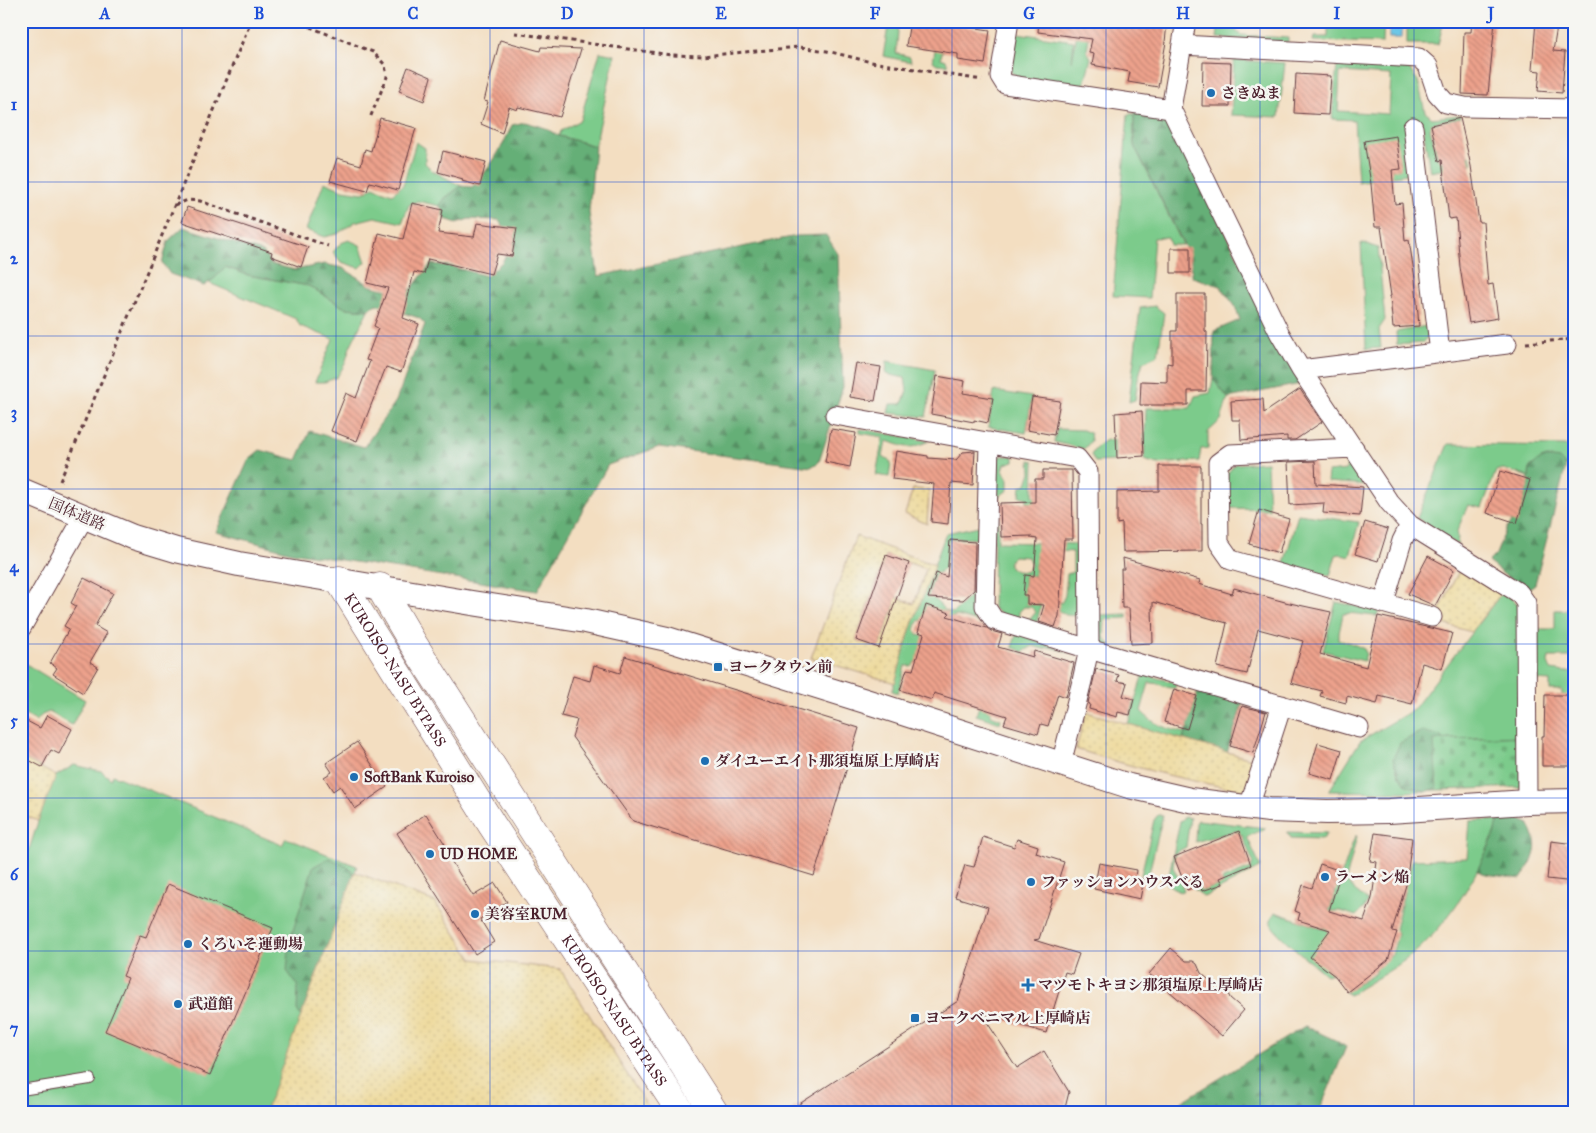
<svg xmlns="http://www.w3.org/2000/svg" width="1596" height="1133" viewBox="0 0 1596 1133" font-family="'IM FELL Great Primer','Noto Serif JP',serif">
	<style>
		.green { fill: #7ccb8b; stroke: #63755b; fill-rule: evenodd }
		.forest { fill: url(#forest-firs); stroke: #586751 }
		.sand { fill: url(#sand-dots); stroke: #9c7c64; fill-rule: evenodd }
		.cemetery { fill: url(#cemetery-stones); stroke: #63755b }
		.water { fill: #68c5e6; stroke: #597288 }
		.building { fill: url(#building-back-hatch) }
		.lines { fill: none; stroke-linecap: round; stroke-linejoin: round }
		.service-casing { stroke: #633c42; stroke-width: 12 }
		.minor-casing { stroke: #633c42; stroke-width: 21 }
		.tertiary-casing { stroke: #633c42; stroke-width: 26 }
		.primary-casing { stroke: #633c42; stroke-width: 29 }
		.path { stroke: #633c42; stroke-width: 3; stroke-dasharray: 4 4; stroke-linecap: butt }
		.service { stroke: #fff; stroke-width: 10 }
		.minor { stroke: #fff; stroke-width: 19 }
		.tertiary { stroke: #fff; stroke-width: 24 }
		.primary { stroke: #fff; stroke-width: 28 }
		.grid { fill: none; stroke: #1d4ed8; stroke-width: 1; stroke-opacity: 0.55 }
		.poi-dot { fill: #1f6fb2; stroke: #f6f6f2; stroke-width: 2 }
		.labels { text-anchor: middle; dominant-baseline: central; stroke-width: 5; stroke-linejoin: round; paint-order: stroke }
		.poi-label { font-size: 15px; font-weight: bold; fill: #4a1f2b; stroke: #f6f6f2; text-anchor: start }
		.street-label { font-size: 15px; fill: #4a1f2b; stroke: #f6f6f2 }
		.neatline { fill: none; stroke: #1d4ed8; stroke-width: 2 }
		.grid-label { font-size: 16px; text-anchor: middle; font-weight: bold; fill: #1d4ed8 }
	</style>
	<defs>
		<pattern id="forest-firs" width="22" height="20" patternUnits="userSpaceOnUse" patternTransform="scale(1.25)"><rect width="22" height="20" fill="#65af77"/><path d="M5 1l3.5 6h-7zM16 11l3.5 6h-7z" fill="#558e62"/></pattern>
		<pattern id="sand-dots" width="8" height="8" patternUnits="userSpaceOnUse" patternTransform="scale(1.25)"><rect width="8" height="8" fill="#eeda9e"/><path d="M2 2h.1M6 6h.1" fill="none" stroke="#cebb88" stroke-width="1.8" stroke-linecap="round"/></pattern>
		<pattern id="cemetery-stones" width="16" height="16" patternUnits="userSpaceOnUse" patternTransform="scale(1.25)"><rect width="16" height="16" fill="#7ccb8b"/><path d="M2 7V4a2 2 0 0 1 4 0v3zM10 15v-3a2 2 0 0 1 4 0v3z" fill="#6dae78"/></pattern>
		<pattern id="building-back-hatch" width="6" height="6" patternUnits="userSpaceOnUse" patternTransform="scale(1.25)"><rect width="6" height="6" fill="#eda28c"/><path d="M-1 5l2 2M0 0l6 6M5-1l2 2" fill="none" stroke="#c28373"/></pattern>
	</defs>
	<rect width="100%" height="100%" fill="#f6f6f2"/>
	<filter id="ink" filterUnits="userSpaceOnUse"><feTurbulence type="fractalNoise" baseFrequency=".02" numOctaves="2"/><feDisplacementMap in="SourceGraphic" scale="10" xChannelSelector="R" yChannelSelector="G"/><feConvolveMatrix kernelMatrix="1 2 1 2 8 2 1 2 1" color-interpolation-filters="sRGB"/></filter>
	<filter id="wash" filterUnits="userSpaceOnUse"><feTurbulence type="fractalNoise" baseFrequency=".0096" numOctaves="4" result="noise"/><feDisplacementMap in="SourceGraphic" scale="20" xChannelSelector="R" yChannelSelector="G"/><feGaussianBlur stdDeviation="1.12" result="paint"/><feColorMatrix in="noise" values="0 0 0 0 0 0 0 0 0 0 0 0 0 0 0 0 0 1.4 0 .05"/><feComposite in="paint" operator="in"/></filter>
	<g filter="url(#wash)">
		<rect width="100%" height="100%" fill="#f3dec1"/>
		<path class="green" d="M889 21H896L898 33 896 53 910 57 911 62 883 56Z
			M940 21H947L941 58 946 60 948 65 937 64 933 61Z
			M1079 21H1091L1087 51 1091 58 1084 85 1019 78 1011 72 1017 33 1074 41 1072 61Z
			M1328 21H1384L1383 43 1313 41 1314 37H1328Z
			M1407 21H1444L1438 44H1407Z
			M1219 24 1234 25 1235 30 1241 35 1288 38V42L1217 38Z
			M600 52 615 55 595 146 559 136 561 131 580 120Z
			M1234 60 1285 63 1279 117 1231 115Z
			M1337 65 1401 68 1409 69 1418 81 1425 112 1432 118 1460 115 1461 117 1433 123 1430 128 1438 159 1442 162 1470 155 1472 164 1430 172 1423 126 1414 121 1412 173 1358 182 1354 120 1332 119ZM1340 72 1391 75 1389 114 1338 111Z
			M1128 114H1134V145L1183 245H1170L1168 237 1154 238 1149 298 1113 296Z
			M416 142 425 148V163L433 171 461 186 444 199 440 206 417 201 409 205 402 223 375 217 355 222 337 234 324 237 306 230 324 182 343 190 363 193 373 187 392 194 403 185Z
			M349 240 360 245 366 262 360 268 341 262 333 252 341 243Z
			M1361 243H1363L1378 248 1385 320 1379 329 1381 348 1366 349Z
			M225 267 248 275 309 286 345 308 368 310 350 347 345 364 337 377 325 382H315L333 339 300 326 296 319 209 283Z
			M1155 306 1164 313 1158 355 1143 362 1138 379 1135 400 1129 402 1140 308Z
			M1426 326 1428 336 1422 343 1397 345 1396 332Z
			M887 361 935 370 926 417 888 413 890 404H902L907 391 905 378 886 374Z
			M1213 379 1228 398 1221 420 1208 432V448L1201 449 1199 461 1157 464 1144 460 1146 408H1190L1195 396 1210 393Z
			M994 391 1032 397 1026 433 988 427Z
			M860 429 929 441C906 451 909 447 886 441L883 457 891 462 889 477 876 475 883 437 860 433Z
			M1057 429 1083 430 1090 433 1091 441 1084 449 1054 442Z
			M1114 439 1115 461 1095 462 1091 455C1098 445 1101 440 1114 439Z
			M1448 444 1565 446 1571 449 1566 466 1559 459 1530 467 1529 477 1503 469 1496 471 1482 508 1468 505 1457 531 1458 537 1457 545 1417 518Z
			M1001 456H1014V461L1005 464 1003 470 1008 479V490L998 497V542L1080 544V616L1066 615 1056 609 1057 604 1062 602 1065 595 1067 574 1073 572V552L1046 550 1045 565 1035 564 1034 576 1025 575 1023 595H1027V604L1041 605 1036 626 1002 615 993 608 995 458ZM1014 556 1028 557 1031 565 1026 572 1016 571 1010 567 1009 562ZM1024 607H1031L1036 612 1031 618 1025 619 1019 616V612Z
			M1347 458H1351L1367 485 1327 482 1328 472 1346 470Z
			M1030 460 1034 461 1033 496 1038 501 1028 519 1027 498 1020 496 1021 486 1027 484 1031 472Z
			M1267 462 1269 509 1230 508 1226 475 1235 464Z
			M1298 514 1359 522 1350 556 1341 554 1336 555 1330 576 1284 564Z
			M979 526 978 539 951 538 948 544 945 567 934 577 929 594 946 611 953 613 974 592H976L975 613 978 622 957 616 948 618 940 615 918 621 915 630 919 635 929 639 920 658 911 666H905L898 693 892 691 910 630 946 533Z
			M1503 591 1520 606 1521 736 1434 740 1437 790 1405 792 1329 791 1360 741 1413 710Z
			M1572 596H1575V629H1571L1569 638V649L1575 650V657H1549L1548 663 1551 670 1565 672 1575 671V698L1562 712V690H1550V681L1536 680 1537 675 1531 671 1532 629H1555V610H1571Z
			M1336 602 1379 611 1377 616C1365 616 1354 612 1343 614L1339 633V640L1351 643 1364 649 1366 653 1364 661 1323 651Z
			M1127 614V618L1105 619 1104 637 1112 647 1102 646 1098 640V615Z
			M1017 633 1072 653 1049 647 1043 649 1033 646 1023 652 1012 647Z
			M21 661 85 700 72 725 49 712 42 715 36 721 25 715 21 722Z
			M1143 674 1176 683 1175 688C1166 689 1159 682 1149 683L1141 711C1155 726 1166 728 1185 733L1183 740 1128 724Z
			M989 676 991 715 1001 719 1000 723 976 715Z
			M74 765 101 771 111 779 113 775 282 845 286 838 357 866 301 1016 339 1112H21V1017L28 998 21 992V875L43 806 56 776Z
			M1158 815H1163L1148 877 1141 875 1154 820Z
			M1185 817 1190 818 1186 847 1175 853 1173 867 1184 890 1180 892 1167 884 1180 821Z
			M1198 820 1266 828 1247 837 1261 867 1204 897 1194 889 1199 887 1200 890 1202 891 1222 884 1223 879 1251 868 1253 862 1242 835 1235 831 1195 842 1196 823Z
			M1499 820C1483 866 1457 912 1422 946 1401 966 1373 980 1349 995L1345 992 1376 973V967L1339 971 1326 975C1316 966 1273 933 1271 923 1270 919 1273 916 1275 912L1323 929 1355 836H1357L1346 880C1351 890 1361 893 1368 902L1364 908 1356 916 1341 911H1332L1327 930 1331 937 1387 958 1392 954 1398 934 1395 929 1412 860 1467 858 1470 821Z
			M1287 832 1327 833 1323 839 1291 838Z"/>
		<path class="forest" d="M1138 109 1166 112 1301 384 1228 398 1213 379 1214 331 1240 320 1235 306 1220 286 1192 277 1191 259 1134 145V114Z
			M525 122 545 128 559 136 595 146 589 212 598 276 797 236 826 235 838 254 843 387 819 462 811 467 659 447 608 465 537 591 291 552 216 532 249 459 260 450 297 460 310 431 364 447 396 401 425 324 419 318 376 304 368 310 345 308 309 286 248 275 225 267 215 278 204 286 170 274 162 263 168 241 183 227 263 252 271 264 295 270 324 264 343 268 371 286 407 294 431 264 449 266 487 276 502 262 514 242 499 220 469 219 457 223 445 219 440 206 444 199 461 186 472 187C490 169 502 148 512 125Z
			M1547 457 1559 459 1566 466 1535 584 1528 589 1503 574 1488 562 1496 554 1507 527 1511 523 1529 477 1530 467 1541 459Z
			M1204 690 1243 702 1227 753 1183 740 1198 691Z
			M1422 731 1440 736 1457 755 1453 782 1426 792 1406 785 1399 776 1393 759 1400 743Z
			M1515 818 1528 823C1542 848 1535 857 1521 879L1486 874 1477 871 1491 842 1499 820Z
			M329 858 350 868 361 887 307 1026 297 1010 298 986 287 971 290 940 313 867Z
			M1305 1026 1335 1040 1346 1047 1319 1112H1165Z"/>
		<path class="sand" d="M913 489 929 490 927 524 905 514Z
			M856 536 935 565 910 630 895 683 811 658ZM886 555 926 569 914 604 874 589ZM871 596 895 604 879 648 856 640Z
			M1461 567 1503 591 1471 632 1434 621Z
			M1086 712 1255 760 1245 791C1188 781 1131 767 1076 749Z
			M21 757 56 776 38 821 21 814Z
			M355 872 435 902 472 959 560 969 651 1112H265Z"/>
		<path class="cemetery" d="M1521 736 1522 787 1437 790 1434 740Z"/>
		<path class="water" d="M1389 21H1402V38H1389Z"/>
		<g id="blocks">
			<path class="building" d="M910 21H930L990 30 985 64 958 60V54L906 46Z
				M1039 21H1147L1167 24 1165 42H1166L1158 87 1128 82 1130 72 1092 65 1094 54 1089 53 1092 39 1038 32Z
				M1472 21H1495L1488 95 1462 94 1464 32H1471Z
				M1536 21H1558L1553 51 1565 52 1562 93 1538 91 1540 71 1532 70Z
				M500 40 540 51 541 47 581 49 560 117 518 107 517 110 509 107 502 133 481 124 488 102 484 101Z
				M1203 62 1231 63 1230 106H1202Z
				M408 67 431 77 424 101 399 91Z
				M1296 74 1331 76 1328 115 1294 113Z
				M380 118 416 128 398 190 370 182 367 191 330 181 337 158 361 165 365 149 371 151Z
				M1460 118 1471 166 1479 222H1483L1488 285 1493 284 1498 318 1469 323 1460 267 1456 218 1449 219 1442 160 1439 161 1431 125Z
				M1396 136 1401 169 1392 170 1395 204 1402 203 1405 241 1409 240 1415 279 1419 326 1393 328 1390 296H1391L1381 227H1375L1371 184 1364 141Z
				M443 151 486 162 480 186 462 181 463 179 438 172Z
				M412 203 443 210 438 233 474 237 477 223 517 228 512 256 497 254 491 274 428 259 424 274 414 272 403 318 419 324 401 372 386 367 357 441 331 431 346 393 356 398 370 361 366 360 378 328 374 326 388 288 367 283 379 233 403 239Z
				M187 207 308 247 301 267 271 256 272 252 182 222Z
				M1171 248H1190V273H1171Z
				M1177 294H1205V331L1207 332 1206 391H1188V405H1140L1141 381 1167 382V363L1172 364V331H1177Z
				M856 363 881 367 875 401 850 397Z
				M937 376 965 381 963 393 993 398 988 423 974 420V422L931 414Z
				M1300 389 1322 422 1295 440H1287V436L1241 440 1240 420H1232L1231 401 1263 399 1264 413Z
				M1032 397 1060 401 1054 435 1027 430Z
				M1142 411 1144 456 1117 458 1115 413Z
				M831 429 856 433 850 467 825 462Z
				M896 451 928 456V458L956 460 963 452 975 451 973 485 951 483 948 524 931 522 934 484 892 479Z
				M1315 461 1316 484 1363 487 1360 516 1323 513 1324 503 1290 505 1288 462Z
				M1159 466H1201V524H1202V551L1123 552 1122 523 1117 524V492L1159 491Z
				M1043 470H1072L1073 539H1064L1059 616 1055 627 1039 622 1044 605 1027 604V595H1023L1025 575 1034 576 1037 539 1031 538V536L1001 537 1000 503 1035 502V479H1043Z
				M1500 471 1530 480 1517 523 1487 513Z
				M1259 510 1289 519 1279 553 1249 544Z
				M1365 522 1388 529 1378 561 1355 554Z
				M950 540 975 542 974 590 963 600 928 598 936 573 947 577Z
				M886 555 909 563 879 648 856 640Z
				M1428 556 1454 570 1435 606 1408 594Z
				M1123 558 1200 580 1199 584 1232 594 1234 588 1285 602 1331 612 1320 654 1366 667 1378 616 1452 633 1442 669 1422 663 1412 704 1379 696 1377 704 1347 696 1346 703 1320 696 1322 691 1291 683 1303 641 1258 629 1247 674 1217 667 1227 623 1153 602V608H1152L1153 643 1131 644 1129 608H1122L1121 569H1124Z
				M84 578 113 593 95 626 107 633 90 662 98 667 83 693 53 674 57 668 50 663 69 629 64 626 76 606 71 603Z
				M926 605 950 613 947 616 987 628 991 631 1002 634 998 647 1033 657 1034 651 1074 663 1066 697 1058 694 1048 726 1041 724 1038 734 1004 724 1007 716 934 693 932 700 900 690 907 669 913 670 924 634 918 632Z
				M625 656 859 728 814 876 633 821 572 737 577 720 561 716 573 676 590 681 594 665 620 673Z
				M1096 669 1119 675 1117 681 1127 683 1123 696 1134 699 1130 715 1118 712 1117 717 1089 709 1090 704 1088 703Z
				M1174 689 1197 696 1187 729 1164 722Z
				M1545 695H1575V766H1542V736H1544Z
				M1242 706 1266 712 1253 753 1230 746Z
				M47 715 72 729 59 754 51 750 42 767 21 756V718L40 728Z
				M357 742 387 787 355 809 340 786 333 791 324 777 332 772 326 763Z
				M1318 743 1342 750 1333 780 1309 773Z
				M426 814 448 849 445 851 473 896 495 883 507 902 480 919 494 942 475 954 397 833Z
				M1239 831 1251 865 1220 878 1223 884 1202 891 1200 885 1187 890 1174 857Z
				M1375 833 1412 838 1406 885 1392 931 1397 932 1388 960 1347 992 1335 976 1310 957 1330 930 1298 920 1300 913 1295 911 1303 885 1312 888 1320 864 1341 871 1329 911 1364 921 1372 898 1377 862 1370 861Z
				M983 837 1014 847 1017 839 1038 846 1036 853 1064 862 1039 939 1034 940 1079 954 1072 974 1065 972 1046 1033 981 1013 1017 1068 1044 1051 1069 1092 1064 1112H787L958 1001 988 907 955 897 965 865 974 867Z
				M1551 841 1575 844V882L1547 879Z
				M1099 863 1137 870 1136 878 1144 879 1140 899 1094 889Z
				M168 884 273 928 210 1075 105 1031 128 978 123 976 140 935 146 937Z
				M1171 948 1186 961H1193L1197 964 1201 973 1215 985H1219L1226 989 1230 998 1244 1010 1222 1036 1149 974Z"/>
		</g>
	</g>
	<g filter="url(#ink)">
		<use href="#blocks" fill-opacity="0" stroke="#633c42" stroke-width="1"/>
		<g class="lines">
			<defs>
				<path id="service" d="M21 1090 90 1079"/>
				<path id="minor" d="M1009 21 1000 76 1005 84 1171 109 1186 21
					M1182 45 1419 58 1428 66 1437 93 1446 103 1465 107 1575 109
					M1171 109 1280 334 1301 370 1389 502 1410 525 1519 593 1526 603 1527 802
					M1413 127 1440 353
					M1301 370 1507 344
					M835 415 1077 458 1088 472 1089 649 1082 681 1061 764
					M989 442 985 606 994 620 1089 649 1359 728
					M1354 448 1230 454 1218 463 1219 543 1231 560 1432 617
					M1384 602 1402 541 1410 525
					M21 628 84 517
					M1249 807 1282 705"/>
				<path id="tertiary" d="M21 490 133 537 176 550 239 564 472 603 586 621 667 639 878 705 1129 786 1190 800 1269 810 1327 812 1389 811 1527 802 1575 801"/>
				<g id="primary">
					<path id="s1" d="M339 580 492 825 681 1112"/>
					<path d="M380 587 414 645 714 1112"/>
				</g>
			</defs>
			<use href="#service" class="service-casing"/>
			<use href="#minor" class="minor-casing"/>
			<use href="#tertiary" class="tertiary-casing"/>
			<use href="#primary" class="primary-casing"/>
			<path class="path" d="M295 21 373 52 385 65 387 77 370 118
				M515 33 671 55 702 56 799 47 827 51 871 62 982 80
				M175 205 188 200 200 201 328 246
				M1526 343 1575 339
				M60 481 251 21"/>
			<use href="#service" class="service"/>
			<use href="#minor" class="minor"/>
			<use href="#tertiary" class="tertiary"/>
			<use href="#primary" class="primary"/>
		</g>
	</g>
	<path class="grid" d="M182 21V1112M336 21V1112M490 21V1112M644 21V1112M798 21V1112M952 21V1112M1106 21V1112M1260 21V1112M1414 21V1112M21 182H1575M21 336H1575M21 489H1575M21 644H1575M21 798H1575M21 951H1575"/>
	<g class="poi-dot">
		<circle cx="1211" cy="93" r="5"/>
		<rect x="713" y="662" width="10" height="10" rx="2.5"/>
		<circle cx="705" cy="761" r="5"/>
		<circle cx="354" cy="777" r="5"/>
		<circle cx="430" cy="854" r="5"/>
		<circle cx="1325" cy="877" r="5"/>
		<circle cx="1031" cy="882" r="5"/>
		<circle cx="475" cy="914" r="5"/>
		<circle cx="188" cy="944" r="5"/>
		<path d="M1025.5 977.5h5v5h5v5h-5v5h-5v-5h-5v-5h5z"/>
		<circle cx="178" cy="1004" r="5"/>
		<rect x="910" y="1013" width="10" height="10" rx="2.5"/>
	</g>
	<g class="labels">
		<g class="poi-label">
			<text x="1221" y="93">さきぬま</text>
			<text x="728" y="667">ヨークタウン前</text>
			<text x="715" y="761">ダイユーエイト那須塩原上厚崎店</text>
			<text x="364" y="777">SoftBank Kuroiso</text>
			<text x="440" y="854">UD HOME</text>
			<text x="1335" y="877">ラーメン焔</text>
			<text x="1041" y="882">ファッションハウスべる</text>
			<text x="485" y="914">美容室RUM</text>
			<text x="198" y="944">くろいそ運動場</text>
			<text x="1038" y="985">マツモトキヨシ那須塩原上厚崎店</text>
			<text x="188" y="1004">武道館</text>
			<text x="925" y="1018">ヨークベニマル上厚崎店</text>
		</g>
		<g class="street-label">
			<text transform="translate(77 514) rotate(23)">国体道路</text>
			<text stroke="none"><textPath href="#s1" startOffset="106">KUROISO-NASU BYPASS</textPath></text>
			<text stroke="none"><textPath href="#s1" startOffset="511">KUROISO-NASU BYPASS</textPath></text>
		</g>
	</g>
	<rect width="1596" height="1133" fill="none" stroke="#f6f6f2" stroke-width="55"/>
	<rect x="28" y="28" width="1540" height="1078" class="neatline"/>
	<g class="grid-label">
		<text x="105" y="19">A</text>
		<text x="259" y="19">B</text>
		<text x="413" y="19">C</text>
		<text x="567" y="19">D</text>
		<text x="721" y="19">E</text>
		<text x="875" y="19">F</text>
		<text x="1029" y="19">G</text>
		<text x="1183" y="19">H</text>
		<text x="1337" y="19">I</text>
		<text x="1491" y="19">J</text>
		<text x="14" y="110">1</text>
		<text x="14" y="264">2</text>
		<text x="14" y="418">3</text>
		<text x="14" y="572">4</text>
		<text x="14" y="726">5</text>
		<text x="14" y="880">6</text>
		<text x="14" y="1034">7</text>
	</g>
</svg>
